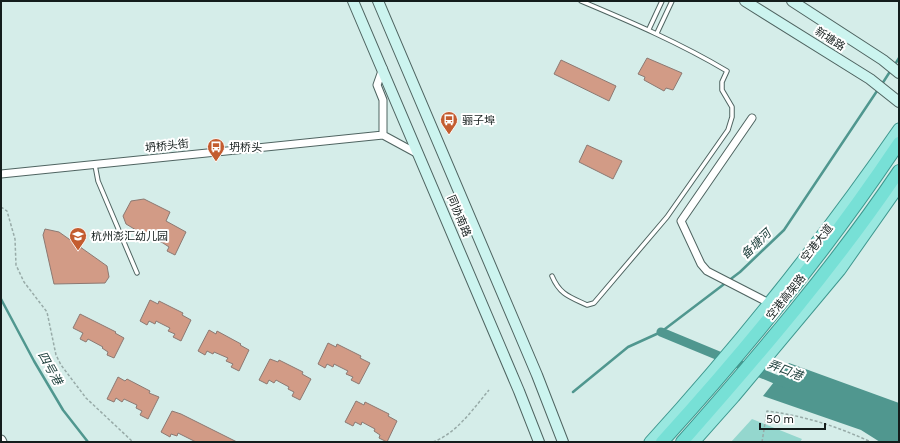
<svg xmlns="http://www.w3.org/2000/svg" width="900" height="443" viewBox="0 0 900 443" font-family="Figtree,'Noto Sans SC',sans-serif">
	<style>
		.green { fill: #94d7ce }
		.water { fill: #50978f }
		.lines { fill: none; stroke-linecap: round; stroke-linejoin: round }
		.stream { stroke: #50978f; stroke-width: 2.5 }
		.canal { stroke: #50978f; stroke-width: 9 }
		.building { fill: #d29b86; stroke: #8c7972 }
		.service-casing { stroke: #4f6461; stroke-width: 5.5 }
		.minor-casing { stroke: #4f6461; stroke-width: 9 }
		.tertiary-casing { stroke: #4f6461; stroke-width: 11 }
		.secondary-casing { stroke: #4f6461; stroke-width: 12 }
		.primary-casing { stroke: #3e978e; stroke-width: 13 }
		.trunk-casing { stroke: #3e978e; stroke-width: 14 }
		.path { stroke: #98aba8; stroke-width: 1.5; stroke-dasharray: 3 2; stroke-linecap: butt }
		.service { stroke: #fff; stroke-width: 3.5 }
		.minor { stroke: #fff; stroke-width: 7 }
		.tertiary { stroke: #fff; stroke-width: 9 }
		.secondary { stroke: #ccf4ef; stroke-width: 10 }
		.primary { stroke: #99e8e0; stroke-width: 11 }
		.trunk { stroke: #77e0d6; stroke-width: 12 }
		.labels { text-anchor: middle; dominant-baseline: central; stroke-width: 4; stroke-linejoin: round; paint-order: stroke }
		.street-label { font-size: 11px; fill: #141d1c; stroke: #fff }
		.poi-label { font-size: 11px; fill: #141d1c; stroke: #fff; text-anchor: start }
		.water-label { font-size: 12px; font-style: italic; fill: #193c38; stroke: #fff }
	</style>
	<rect width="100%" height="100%" fill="#d5ede9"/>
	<path class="green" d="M752 419 802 439 800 442H731Z"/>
	<path class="water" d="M789 363 899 403V442H880L861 430 763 396Z"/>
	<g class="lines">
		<path class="stream" d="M894 66 899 58
			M882 84 891 70
			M1 299 34 361 63 410 88 442
			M573 392 628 347 661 332 740 272 784 230 879 88"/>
		<path class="canal" d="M661 332 787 384"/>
	</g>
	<path class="building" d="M647 58 682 73 673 90 666 88 664 91 644 80 645 77 638 74Z
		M561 60 616 86 609 101 554 74Z
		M587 145 622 161 613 179 579 162Z
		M144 199 170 212 166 221 186 232 175 255 167 251 169 247 163 243 143 234 141 238 134 234 136 230 126 224 123 216 131 201Z
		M45 229 59 232 107 266 109 277 105 283 54 284 43 235Z
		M150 300 158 304 159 301 183 313 182 315 191 320 181 341 173 337 175 334 168 331 170 328 156 321 155 324 149 321 147 325 140 321Z
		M80 314 116 332 115 333 124 338 114 358 107 355 108 352 102 348 103 347 88 339 86 342 80 339 83 333 73 328Z
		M209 330 216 334 217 331 241 344 240 345 249 350 239 371 231 367 233 364 226 361 228 358 214 352 213 354 207 351 205 355 198 351Z
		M328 343 336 347 337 344 361 356 360 358 370 363 359 384 351 380 353 377 346 374 348 371 334 364 333 367 327 364 325 368 318 364Z
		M270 359 278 362 279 360 303 372 302 374 311 379 300 400 292 396 294 392 288 389 289 387 276 380 274 383 269 380 267 384 259 380Z
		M118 377 125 381 127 379 150 391 149 393 159 397 148 419 140 415 142 411 136 408 137 405 124 399 122 402 116 398 114 402 107 399Z
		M356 401 364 405 365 402 389 414 388 416 397 421 387 442 379 438 380 435 374 431 375 429 362 422 361 425 355 422 353 426 345 422Z
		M172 411 181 414 237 442H196L178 433 177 436 171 434 170 437 161 432Z"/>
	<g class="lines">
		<defs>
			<path id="service" d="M649 29 662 1
				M657 33 672 1
				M95 165 98 181 137 273
				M552 276C560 295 570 297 587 305L594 303 667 217 728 130 732 117V107L722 90V82L727 71C680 43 631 22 581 1"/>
			<path id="minor" d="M383 68 377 85 383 100V135
				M752 118 681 221 701 264 707 271 769 303
				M1 174 383 135 418 154"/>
			<path id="tertiary" d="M1 440 2 442"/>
			<path id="secondary" d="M353 1 519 391 539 442
				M378 1 537 375 563 442
				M745 1 870 79 899 102
				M792 1 883 60 899 73"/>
			<path id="primary" d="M650 442C740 343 823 239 899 129
				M694 442 734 397 840 270 899 186"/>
			<path id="trunk" d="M662 442C748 348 828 249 899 143
				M682 442C759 355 834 267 899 171"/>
		</defs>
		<use href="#service" class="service-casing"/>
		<use href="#minor" class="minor-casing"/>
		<use href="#tertiary" class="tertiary-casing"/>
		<use href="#secondary" class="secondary-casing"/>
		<use href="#primary" class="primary-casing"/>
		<use href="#trunk" class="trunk-casing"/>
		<path class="path" d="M1 207 7 211 15 239 16 265 24 282 47 312 56 355 61 365 86 398 133 442
			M433 442C457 433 473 409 489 390
			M762 442 767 411C805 416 836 426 871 442"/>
		<use href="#service" class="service"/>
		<use href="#minor" class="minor"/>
		<use href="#tertiary" class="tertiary"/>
		<use href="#secondary" class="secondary"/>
		<use href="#primary" class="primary"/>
		<use href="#trunk" class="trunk"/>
	</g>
	<defs>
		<symbol id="bus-pin" viewBox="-11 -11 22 30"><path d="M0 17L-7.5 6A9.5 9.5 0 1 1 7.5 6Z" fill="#c35c2f" stroke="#fff"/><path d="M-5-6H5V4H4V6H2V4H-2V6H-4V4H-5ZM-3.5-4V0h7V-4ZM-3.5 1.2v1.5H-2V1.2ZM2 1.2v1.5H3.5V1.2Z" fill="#fff"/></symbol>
		<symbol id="school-pin" viewBox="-11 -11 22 30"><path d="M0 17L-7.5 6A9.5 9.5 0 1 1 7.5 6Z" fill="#c35c2f" stroke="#fff"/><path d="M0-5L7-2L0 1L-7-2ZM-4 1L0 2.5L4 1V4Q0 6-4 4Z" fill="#fff"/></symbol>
	</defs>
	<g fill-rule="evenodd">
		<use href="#bus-pin" x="439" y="110" width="20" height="27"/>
		<use href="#bus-pin" x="206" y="137" width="20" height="27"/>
		<use href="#school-pin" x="68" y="226" width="20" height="27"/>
	</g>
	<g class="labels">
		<g class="street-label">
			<text transform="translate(830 39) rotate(33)">新塘路</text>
			<text transform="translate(167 146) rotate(-6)">坍桥头街</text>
			<text transform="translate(459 216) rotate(67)">同协南路</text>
			<text transform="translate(817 243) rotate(-52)">空港大道</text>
			<text transform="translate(786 297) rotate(-51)">空港高架路</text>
		</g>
		<g class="poi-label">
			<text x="462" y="120">骊子埠</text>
			<text x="229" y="147">坍桥头</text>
			<text x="91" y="236">杭州澎汇幼儿园</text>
		</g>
		<g class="water-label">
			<text transform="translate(756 244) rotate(-44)">备塘河</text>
			<text transform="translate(50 368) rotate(61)">四号港</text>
			<text transform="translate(785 370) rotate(21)">弄口港</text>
		</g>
	</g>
	<rect width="900" height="443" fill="none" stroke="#141d1c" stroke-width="4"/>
	<path d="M760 423v6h65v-6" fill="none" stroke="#141d1c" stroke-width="2"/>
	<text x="766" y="423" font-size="12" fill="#141d1c" stroke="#ffffff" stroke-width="3" paint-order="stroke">50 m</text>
</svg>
